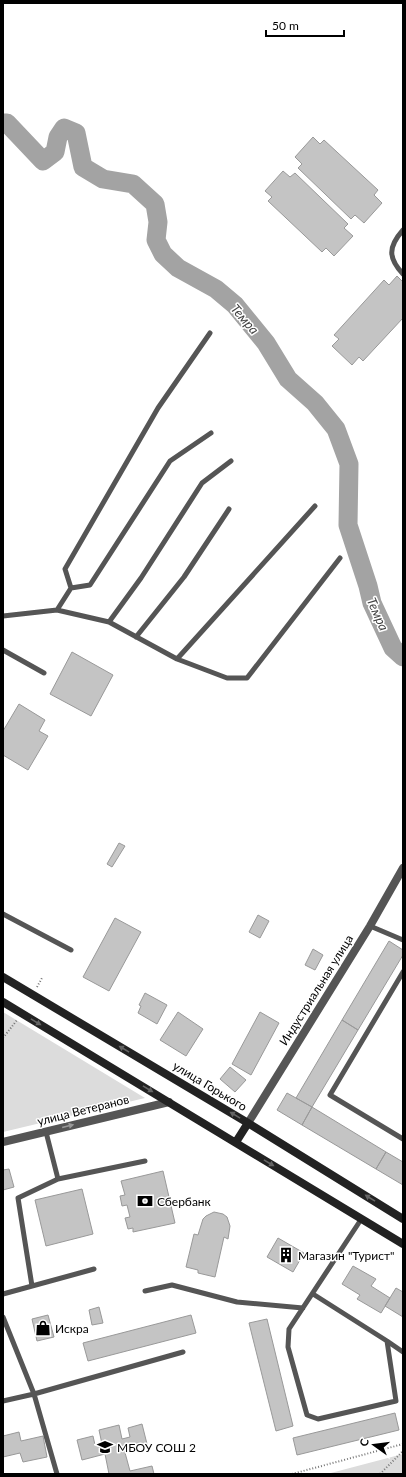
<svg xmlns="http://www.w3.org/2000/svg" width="406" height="1477" viewBox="0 0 406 1477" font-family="Lato,sans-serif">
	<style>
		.green { fill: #dcdcdc }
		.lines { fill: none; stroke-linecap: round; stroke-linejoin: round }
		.river { stroke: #a3a3a3; stroke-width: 19 }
		.building { fill: #c4c4c4; stroke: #999 }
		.path { stroke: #777; stroke-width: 2; stroke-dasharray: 1 2; stroke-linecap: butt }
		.service { stroke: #555; stroke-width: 5 }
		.minor { stroke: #555; stroke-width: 8 }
		.tertiary { stroke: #555; stroke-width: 8 }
		.secondary { stroke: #222; stroke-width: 8 }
		.oneway { fill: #646464 }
		.oneway2 { fill: #999 }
		.labels { text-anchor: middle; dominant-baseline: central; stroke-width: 3; stroke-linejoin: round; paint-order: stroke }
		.street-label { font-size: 12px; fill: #000; stroke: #fff }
		.poi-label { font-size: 12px; fill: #000; stroke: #fff; text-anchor: start }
		.water-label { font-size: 13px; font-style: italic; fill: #444; stroke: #fff }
	</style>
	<rect width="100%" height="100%" fill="#fff"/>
	<path class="green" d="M3 1012 145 1098 3 1132Z
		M403 1454V1474H327Z"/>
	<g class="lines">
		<path class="river" d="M3 123H7L43 161 55 152 58 137 64 128 76 133 83 167 103 179 133 184 155 204 158 222 156 240 163 254 178 268 216 289 235 305 266 343 288 379 315 403 336 429 349 464 348 525 368 586 372 603 393 648 403 657"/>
	</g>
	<path class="building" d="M313 137 320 144 324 140 378 190 374 195 382 203 364 223 355 215 351 219 298 168 302 164 295 157Z
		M283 171 290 177 295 173 348 224 344 228 353 236 334 256 326 248 322 252 268 201 272 197 265 191Z
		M397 276 403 282V318L363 361 359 357 352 365 332 346 339 339 334 335 384 280 389 285Z
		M72 652 113 675 91 716 50 694Z
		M19 704 45 720 39 731 48 736 28 770 3 755V731Z
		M119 843 125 846 112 867 107 864Z
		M258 915 269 921 260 938 249 932Z
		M115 918 141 932 109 991 83 977Z
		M389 941 403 950V955L358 1030 342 1020Z
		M313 949 323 955 315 970 305 965Z
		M145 993 167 1005 157 1024 138 1013 141 1006 139 1005Z
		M178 1012 203 1029 186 1056 160 1040Z
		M260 1012 279 1023 251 1075 232 1064Z
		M342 1020 358 1030 312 1107 296 1098Z
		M230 1067 246 1080 235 1092 220 1079Z
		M287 1093 312 1107 302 1125 277 1110Z
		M312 1107 386 1152 376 1169 302 1125Z
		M386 1152 403 1162V1185L376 1169Z
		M9 1169 14 1187 3 1190V1170Z
		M163 1171 175 1223 133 1232V1228L128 1229 125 1218 130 1217 127 1205 122 1206 120 1196 125 1195 121 1181Z
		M82 1189 93 1234 46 1246 35 1200Z
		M214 1212 223 1214 227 1217 230 1226 228 1239 224 1237 215 1277 198 1273V1270L186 1267 194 1234 198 1235 203 1219 206 1216Z
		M278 1238 304 1253 293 1272 267 1257Z
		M353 1266 376 1279 371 1286 390 1298 381 1313 357 1299 360 1295 342 1284Z
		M396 1288 403 1292V1317L385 1306Z
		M99 1307 103 1323 92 1325 89 1310Z
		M48 1315 54 1337 37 1341 32 1319Z
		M191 1315 196 1333 88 1361 83 1343Z
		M267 1319 293 1426 276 1431 249 1323Z
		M395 1413 399 1430 297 1455 293 1438Z
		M142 1424 147 1444 124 1449 130 1471 152 1466 154 1474H109L105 1454 82 1460 77 1440 93 1436 95 1445 102 1444 99 1430 119 1425 122 1439 130 1437 128 1428Z
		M19 1432 21 1441 43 1436 47 1457 23 1462 20 1453 3 1457V1436Z"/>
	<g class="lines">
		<path class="path" d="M37 987 42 978
			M3 1038 17 1020
			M292 1474 403 1444
			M380 1474 403 1451"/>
		<path class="service" d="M403 230C388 247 388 258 403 274
			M71 588 90 585 170 461 211 433
			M57 610 71 588 65 569 158 408 210 333
			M3 616 57 610 109 622 177 659 227 678H247L340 558
			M109 622 141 578 202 483 231 461
			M136 637 184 577 229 509
			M3 650 44 673
			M177 659 315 506
			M3 914 71 950
			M370 926 403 940
			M403 972 330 1095 403 1139
			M46 1132 58 1179
			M362 1218 289 1329 288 1347 307 1415 318 1419 396 1401 387 1341 403 1352
			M32 1286 18 1198 58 1179 145 1161
			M145 1291 172 1285 237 1302 303 1308
			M3 1294 94 1269
			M313 1294 387 1341
			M3 1317 34 1394 183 1352
			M3 1401 34 1394 57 1474"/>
		<path class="minor" d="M3 1142 169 1102"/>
		<path class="tertiary" d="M248 1123 370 926 403 868"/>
		<path class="secondary" d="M3 977 248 1123 403 1219
			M3 1002 403 1244
			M236 1142 248 1123"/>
	</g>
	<defs><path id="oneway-solid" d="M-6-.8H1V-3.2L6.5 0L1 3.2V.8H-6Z"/></defs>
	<g class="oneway">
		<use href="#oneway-solid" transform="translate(36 1022) rotate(31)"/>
		<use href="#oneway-solid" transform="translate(124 1049) rotate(-149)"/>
		<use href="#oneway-solid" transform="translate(148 1089) rotate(31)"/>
		<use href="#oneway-solid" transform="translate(235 1115) rotate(-149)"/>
		<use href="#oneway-solid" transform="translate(269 1163) rotate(31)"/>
		<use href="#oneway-solid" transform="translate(370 1198) rotate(-148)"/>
	</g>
	<use class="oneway2" href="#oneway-solid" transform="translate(68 1126) rotate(-14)"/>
	<defs>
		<symbol id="bank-bare" viewBox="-9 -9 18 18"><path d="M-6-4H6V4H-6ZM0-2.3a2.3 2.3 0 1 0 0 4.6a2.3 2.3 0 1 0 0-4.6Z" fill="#000" stroke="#fff" stroke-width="2.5" paint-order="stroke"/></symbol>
		<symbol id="building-bare" viewBox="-9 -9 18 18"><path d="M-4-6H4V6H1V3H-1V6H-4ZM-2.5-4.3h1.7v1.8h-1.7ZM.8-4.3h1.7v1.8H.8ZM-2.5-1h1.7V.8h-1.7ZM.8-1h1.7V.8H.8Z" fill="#000" stroke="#fff" stroke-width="2.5" paint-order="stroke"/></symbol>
		<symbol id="shop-bare" viewBox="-9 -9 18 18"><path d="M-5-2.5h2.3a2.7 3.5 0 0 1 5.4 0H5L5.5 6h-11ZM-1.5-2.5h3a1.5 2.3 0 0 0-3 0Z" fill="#000" stroke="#fff" stroke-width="2.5" paint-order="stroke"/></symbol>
		<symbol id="school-bare" viewBox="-9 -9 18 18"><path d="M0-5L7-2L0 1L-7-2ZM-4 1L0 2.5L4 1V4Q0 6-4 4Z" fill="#000" stroke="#fff" stroke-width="2.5" paint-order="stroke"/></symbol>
	</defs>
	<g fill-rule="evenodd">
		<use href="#bank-bare" x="134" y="1190" width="22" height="22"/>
		<use href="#building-bare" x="275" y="1244" width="22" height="22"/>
		<use href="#shop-bare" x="32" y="1317" width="22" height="22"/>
		<use href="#school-bare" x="94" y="1436" width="22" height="22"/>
	</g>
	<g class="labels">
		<g class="street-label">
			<text transform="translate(316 990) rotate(-58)">Индустриальная улица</text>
			<text transform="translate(210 1086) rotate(31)">улица Горького</text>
			<text transform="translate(83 1110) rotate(-14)">улица Ветеранов</text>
		</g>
		<g class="poi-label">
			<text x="157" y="1201">Сбербанк</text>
			<text x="298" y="1255">Магазин "Турист"</text>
			<text x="55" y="1328">Искра</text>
			<text x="117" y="1447">МБОУ СОШ 2</text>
		</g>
		<g class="water-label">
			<text transform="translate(245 319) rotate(49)">Темра</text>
			<text transform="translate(378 614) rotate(66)">Темра</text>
		</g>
	</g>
	<rect width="406" height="1477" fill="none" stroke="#000000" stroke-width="8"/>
	<g transform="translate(374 1445) rotate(284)" stroke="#ffffff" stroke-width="3" paint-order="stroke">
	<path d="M0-3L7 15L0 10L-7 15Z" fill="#000000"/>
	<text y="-6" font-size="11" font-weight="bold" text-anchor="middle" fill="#000000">С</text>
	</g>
	<path d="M266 30v6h78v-6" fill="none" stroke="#000000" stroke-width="2"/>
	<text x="272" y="30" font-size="12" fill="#000000" stroke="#ffffff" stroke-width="3" paint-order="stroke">50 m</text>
</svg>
